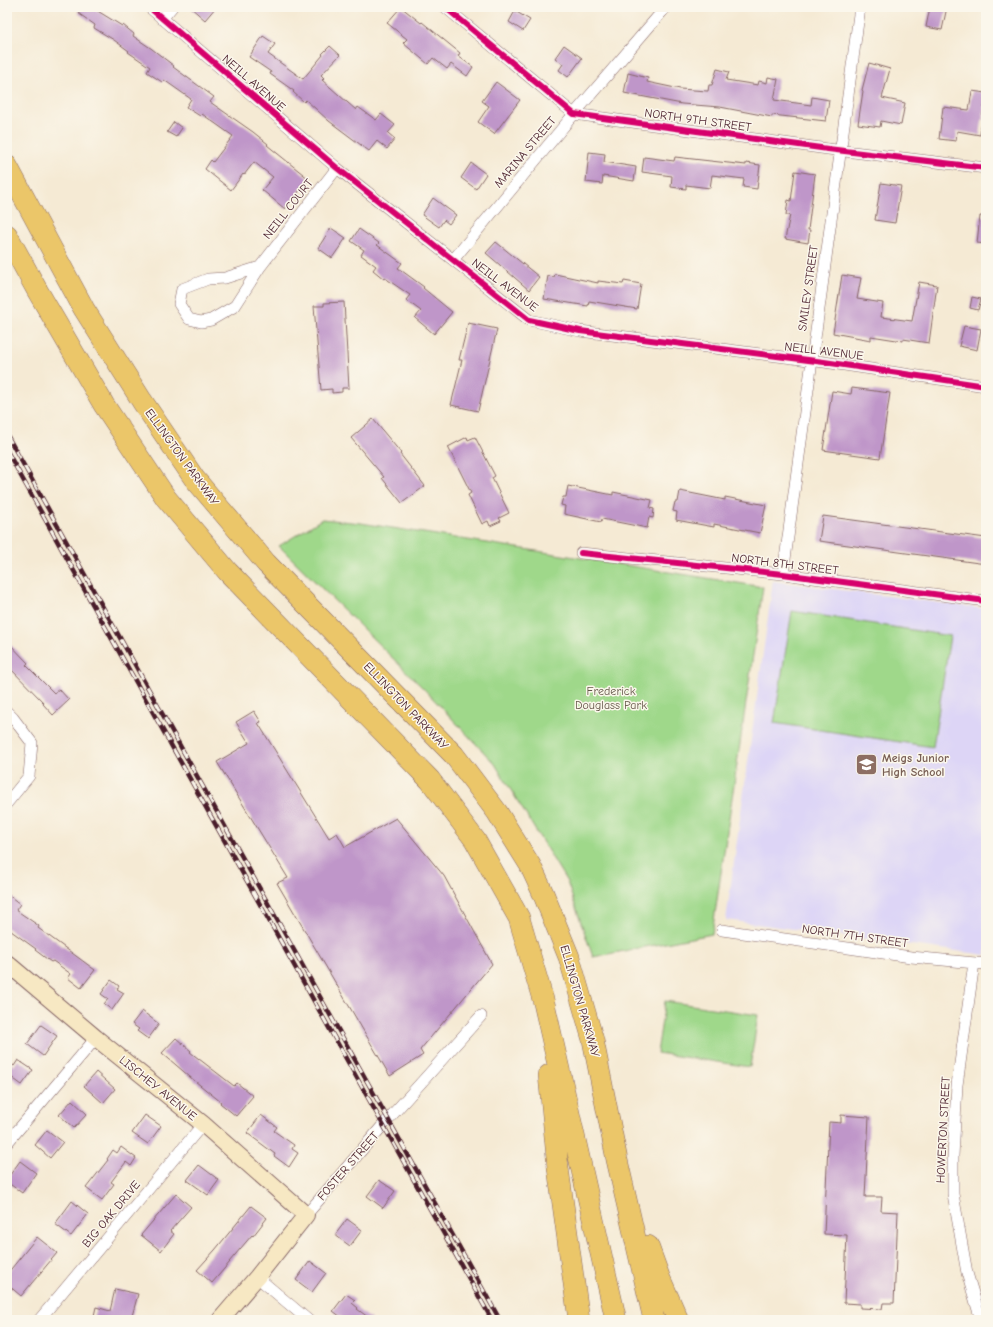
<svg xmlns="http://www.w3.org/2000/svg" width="993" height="1327" viewBox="0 0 993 1327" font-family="'Comic Neue',sans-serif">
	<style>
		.built { fill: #ddd5f6 }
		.green { fill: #9fd88a; stroke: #747c5a }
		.building { fill: #bf96c9 }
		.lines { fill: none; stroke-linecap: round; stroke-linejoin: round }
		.street-casing { stroke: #866666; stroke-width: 12 }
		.secondary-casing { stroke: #866666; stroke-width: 18 }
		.highway-casing { stroke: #866666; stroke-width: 22 }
		.street { stroke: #fff; stroke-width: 11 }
		.secondary { stroke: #f7e8c3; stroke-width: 16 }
		.highway { stroke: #ebc669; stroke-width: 21 }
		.rail-casing { stroke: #4a1f2b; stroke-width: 4.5 }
		.rail { stroke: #fbf7ec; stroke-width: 3; stroke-dasharray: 9; stroke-linecap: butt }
		.cycleway-casing { stroke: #fbf7ec; stroke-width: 8 }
		.cycleway { stroke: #d6006c; stroke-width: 6 }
		.labels { text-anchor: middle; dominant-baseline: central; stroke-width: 3; stroke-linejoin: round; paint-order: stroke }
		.street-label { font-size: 12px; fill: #4a1f2b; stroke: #fbf7ec }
		.park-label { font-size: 12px; fill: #645648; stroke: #fbf7ec }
		.education-label { font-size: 12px; font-weight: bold; fill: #785e54; stroke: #fbf7ec; text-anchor: start }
	</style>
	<rect width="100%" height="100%" fill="#fbf7ec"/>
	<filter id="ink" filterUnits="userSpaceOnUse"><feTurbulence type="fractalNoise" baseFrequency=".025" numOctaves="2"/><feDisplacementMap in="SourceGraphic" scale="8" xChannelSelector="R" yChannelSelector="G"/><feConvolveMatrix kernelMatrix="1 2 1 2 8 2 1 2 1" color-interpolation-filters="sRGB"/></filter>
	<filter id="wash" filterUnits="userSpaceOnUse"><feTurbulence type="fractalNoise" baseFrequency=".012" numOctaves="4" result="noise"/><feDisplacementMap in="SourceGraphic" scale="16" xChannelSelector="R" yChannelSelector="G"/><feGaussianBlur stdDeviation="0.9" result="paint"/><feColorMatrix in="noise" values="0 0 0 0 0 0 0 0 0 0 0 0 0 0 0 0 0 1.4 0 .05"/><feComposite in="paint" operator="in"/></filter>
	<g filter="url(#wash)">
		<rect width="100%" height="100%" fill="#f5ead4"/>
		<path class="built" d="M773 581 986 609V955L726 920Z"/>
		<path class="green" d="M322 519 361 523 763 587 712 934 593 957 567 882 495 764 424 689 279 546Z
			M792 611 950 636 933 747 774 723Z
			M665 1001 758 1015 750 1067 657 1053Z"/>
		<g id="blocks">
			<path class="building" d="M82 7H98L96 10 122 26 123 25 134 34 133 36 152 49 174 66 173 67 214 97 210 102 253 132 268 144 267 145 309 179 285 209 262 190 273 177 254 162 244 175 243 174 231 190 205 169 211 160 213 162 233 136 202 114 200 116 186 107 191 99 164 80 162 82 147 72 150 67 128 52 129 51 114 40 94 28 95 25 78 13Z
				M190 7H216L205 20Z
				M401 7 421 23 422 22 460 53 458 56 473 67 467 76 451 64 447 69 433 58 428 64 403 43 407 39 387 23Z
				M930 7H947L942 30 926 27Z
				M515 11 530 20 523 31 509 22Z
				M263 36 275 44 268 54 303 79 323 55 322 54 330 46 340 55 321 75 324 78 322 80 356 110 358 107 376 120 381 114 395 125 388 133 395 139 387 149 377 141 369 151 329 121 306 100 304 102 293 92 294 91 270 74 271 72 249 57Z
				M564 45 582 58 568 77 559 70 563 64 555 58Z
				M869 63 890 69 882 98 905 103 901 125 881 121 880 127 858 124 863 91 862 90Z
				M717 69 729 72 726 80 758 85 759 81 767 83 768 77 778 79 774 100 811 105 812 97 829 100 826 121 772 115V117L720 107 682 104 624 93 628 73 648 78 647 82 680 89 707 91H708L709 85H712Z
				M496 82 520 100 494 134 478 122 489 106 482 101Z
				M972 91 986 93 980 135 957 131 956 141 939 139 943 107 969 110Z
				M174 122 182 128 176 137 167 132Z
				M589 152 605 154 604 162 636 167 634 181 603 176 602 184 586 182Z
				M644 157 674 161 675 157 746 165V163L760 165 757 189 743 187 744 179 712 175 710 188 686 185V189L671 187 672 176 642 172Z
				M471 163 486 174 476 189 461 178Z
				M795 171 815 174 808 230H810L808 243 785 239 790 215H786L788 200 791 201Z
				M881 183 901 186 895 223 875 220Z
				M433 198 456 215 449 224 444 220 439 227 422 215Z
				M980 216H986V244L977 243Z
				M331 228 346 238 332 258 318 248Z
				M359 229 379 243 377 245 402 263 398 268 424 287 423 288 452 312 434 334 415 318 421 311 406 300 410 295 385 278 384 279 373 270 376 266 361 255 364 250 351 241Z
				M496 242 539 277 529 290 486 253Z
				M555 274 598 283V281L623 284 624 281 641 284 637 309 589 301 588 306 544 299 548 276 554 277Z
				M842 275 861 278 857 299 883 303 881 317 912 321 919 282 937 285 929 343 903 339V341L871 336V340L833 333Z
				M972 297 981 299 978 310 970 308Z
				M344 302 349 388H342V392L332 393V389L321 390 314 306H324V303Z
				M468 323 497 329 478 411 451 405 462 360H459Z
				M964 326 981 329 977 350 959 346Z
				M852 388 890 393 880 458 823 450 832 391 851 394Z
				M373 419 401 453 400 454 425 486 402 503 382 478 384 477 351 438Z
				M467 437 468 440 475 437 495 476 492 478 509 513 499 518 501 521 490 526 488 521 482 524 468 495 471 493 448 447Z
				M568 486 613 495V492L652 500 650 508 654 509 653 518 649 517 647 528 602 519 601 522 564 514 565 506 561 505 563 497H566Z
				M680 491 725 500V497L766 505 760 533 714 524V527L676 520 677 512 673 511 675 502H678Z
				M823 516 986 538V564L819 541Z
				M7 641 28 663 26 665 54 693 59 689 69 700 53 715 43 704 44 703 7 665Z
				M254 711 261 722 258 723 329 838 337 833 345 847 396 818 444 876 492 964 420 1050 423 1055 390 1076 277 883 288 878 217 762 249 743 236 722Z
				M7 894 20 904 16 910 39 926 38 928 95 970 81 988 68 978 71 974 53 961 51 962 35 950 36 949 7 928Z
				M111 980 119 986 117 989 124 993 112 1010 104 1004 108 999 101 994Z
				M142 1011 159 1024 148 1039 137 1031 139 1029 132 1024Z
				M41 1025 57 1036 43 1056 27 1044Z
				M176 1038 191 1051 190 1052 234 1086 237 1083 253 1096 236 1116 220 1103 221 1102 190 1077 162 1053Z
				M18 1060 33 1070 22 1085 7 1074V1068L10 1063 14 1066Z
				M96 1072 115 1089 103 1103 84 1086Z
				M72 1100 87 1114 74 1128 59 1115Z
				M145 1115 161 1126 148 1144 132 1133Z
				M261 1115 277 1127 274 1131 294 1145 292 1149 298 1153 289 1167 274 1156 275 1154 247 1133Z
				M841 1115 869 1117 865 1197H882L881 1211 898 1212 894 1303H883L882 1309 860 1308V1304L844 1303 847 1235 824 1234 829 1122 841 1123Z
				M47 1130 63 1142 50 1158 35 1145Z
				M121 1147 136 1158 131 1166 126 1162 111 1182 114 1184 102 1200 86 1188 108 1160 107 1159 113 1150 117 1153Z
				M20 1161 36 1173 22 1193 7 1182V1179Z
				M199 1165 219 1180 208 1195 187 1180Z
				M379 1180 395 1191 383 1208 367 1196Z
				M176 1194 191 1207 170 1231 174 1234 161 1251 141 1235Z
				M72 1201 88 1214 71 1236 55 1224Z
				M251 1206 267 1218 253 1236 252 1235 229 1262H230L212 1283 197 1270 215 1250Z
				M347 1219 362 1230 350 1246 335 1235Z
				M37 1237 57 1253 21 1296 7 1284V1274Z
				M310 1261 326 1273 312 1292 296 1280Z
				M115 1289 138 1294 132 1316H133V1320H93L96 1307 110 1311Z
				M346 1294 355 1300 352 1303 358 1308 357 1309 372 1320H345L333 1311Z"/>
		</g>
	</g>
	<g filter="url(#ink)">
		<use href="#blocks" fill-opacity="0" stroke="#866666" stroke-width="1"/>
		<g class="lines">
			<defs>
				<path id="street" d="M149 7 337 168 529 320 580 331 824 362 986 386
					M445 7 574 114 828 149 986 168
					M162 19 172 7
					M453 260 569 120 666 7
					M260 267 235 306 211 320 201 322 189 319 179 304 182 289 208 279 225 278 260 267 337 168
					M581 553 783 574 986 601
					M783 574 860 7
					M7 712 13 718 32 743 29 776 7 803
					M722 930 911 957 986 964
					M974 963 957 1085 953 1156V1194L967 1273 981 1320
					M7 1143 96 1038
					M306 1215 384 1124 481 1016
					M257 1277 308 1320
					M39 1320 203 1124"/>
				<path id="secondary" d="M7 963 96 1038 203 1124 306 1215 257 1277 220 1320"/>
				<path id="highway" d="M7 166 84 309 142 401 194 478 266 563 454 755 497 812 530 865 543 893 569 957 593 1040 617 1160 654 1320
					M7 235 37 290 104 405 166 498 228 572 430 780 475 840 519 918 544 1003 616 1320
					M549 1075 558 1168 579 1320
					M648 1246 660 1279 678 1320"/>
			</defs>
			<use href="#street" class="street-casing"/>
			<use href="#secondary" class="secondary-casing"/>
			<use href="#highway" class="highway-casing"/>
			<use href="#street" class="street"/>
			<use href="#secondary" class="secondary"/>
			<use href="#highway" class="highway"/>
			<defs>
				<path id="rail" d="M7 435 500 1320
					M7 451 492 1320"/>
			</defs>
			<use href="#rail" class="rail-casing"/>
			<use href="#rail" class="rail"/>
			<defs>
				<path id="cycleway" d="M149 7 337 168 529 320 580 331 824 362 986 386
					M445 7 574 114 828 149 986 168
					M581 553 783 574 986 601"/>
			</defs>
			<use href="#cycleway" class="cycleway-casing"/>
			<use href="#cycleway" class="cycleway"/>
		</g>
	</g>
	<defs>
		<symbol id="school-square" viewBox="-11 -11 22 22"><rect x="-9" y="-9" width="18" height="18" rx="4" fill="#8d6e63" stroke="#fbf7ec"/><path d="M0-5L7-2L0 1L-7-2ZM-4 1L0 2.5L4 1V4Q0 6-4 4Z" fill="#fff"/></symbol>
	</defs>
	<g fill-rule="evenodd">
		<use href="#school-square" x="854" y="752" width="25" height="25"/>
	</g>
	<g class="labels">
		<g class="street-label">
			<text transform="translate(254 83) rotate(41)">NEILL AVENUE</text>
			<text transform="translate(698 120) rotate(8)">NORTH 9TH STREET</text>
			<text transform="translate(525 152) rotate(-50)">MARINA STREET</text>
			<text transform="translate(288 209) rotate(-52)">NEILL COURT</text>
			<text transform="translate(505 285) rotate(37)">NEILL AVENUE</text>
			<text transform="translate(808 288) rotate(-82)">SMILEY STREET</text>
			<text transform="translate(824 351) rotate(7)">NEILL AVENUE</text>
			<text transform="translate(182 457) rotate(54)">ELLINGTON PARKWAY</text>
			<text transform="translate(785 564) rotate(7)">NORTH 8TH STREET</text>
			<text transform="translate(406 706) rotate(46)">ELLINGTON PARKWAY</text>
			<text transform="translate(855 936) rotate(8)">NORTH 7TH STREET</text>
			<text transform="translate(580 1001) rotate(74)">ELLINGTON PARKWAY</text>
			<text transform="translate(158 1088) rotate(39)">LISCHEY AVENUE</text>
			<text transform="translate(943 1130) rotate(-87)">HOWERTON STREET</text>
			<text transform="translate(348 1166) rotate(-49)">FOSTER STREET</text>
			<text transform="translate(111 1214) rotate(-50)">BIG OAK DRIVE</text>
		</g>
		<g class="park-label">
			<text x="611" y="691">Frederick<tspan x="611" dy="14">Douglass Park</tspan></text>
		</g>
		<g class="education-label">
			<text x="882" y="758">Meigs Junior<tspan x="882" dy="14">High School</tspan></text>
		</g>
	</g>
	<rect width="993" height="1327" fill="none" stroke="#fbf7ec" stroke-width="24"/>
</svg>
